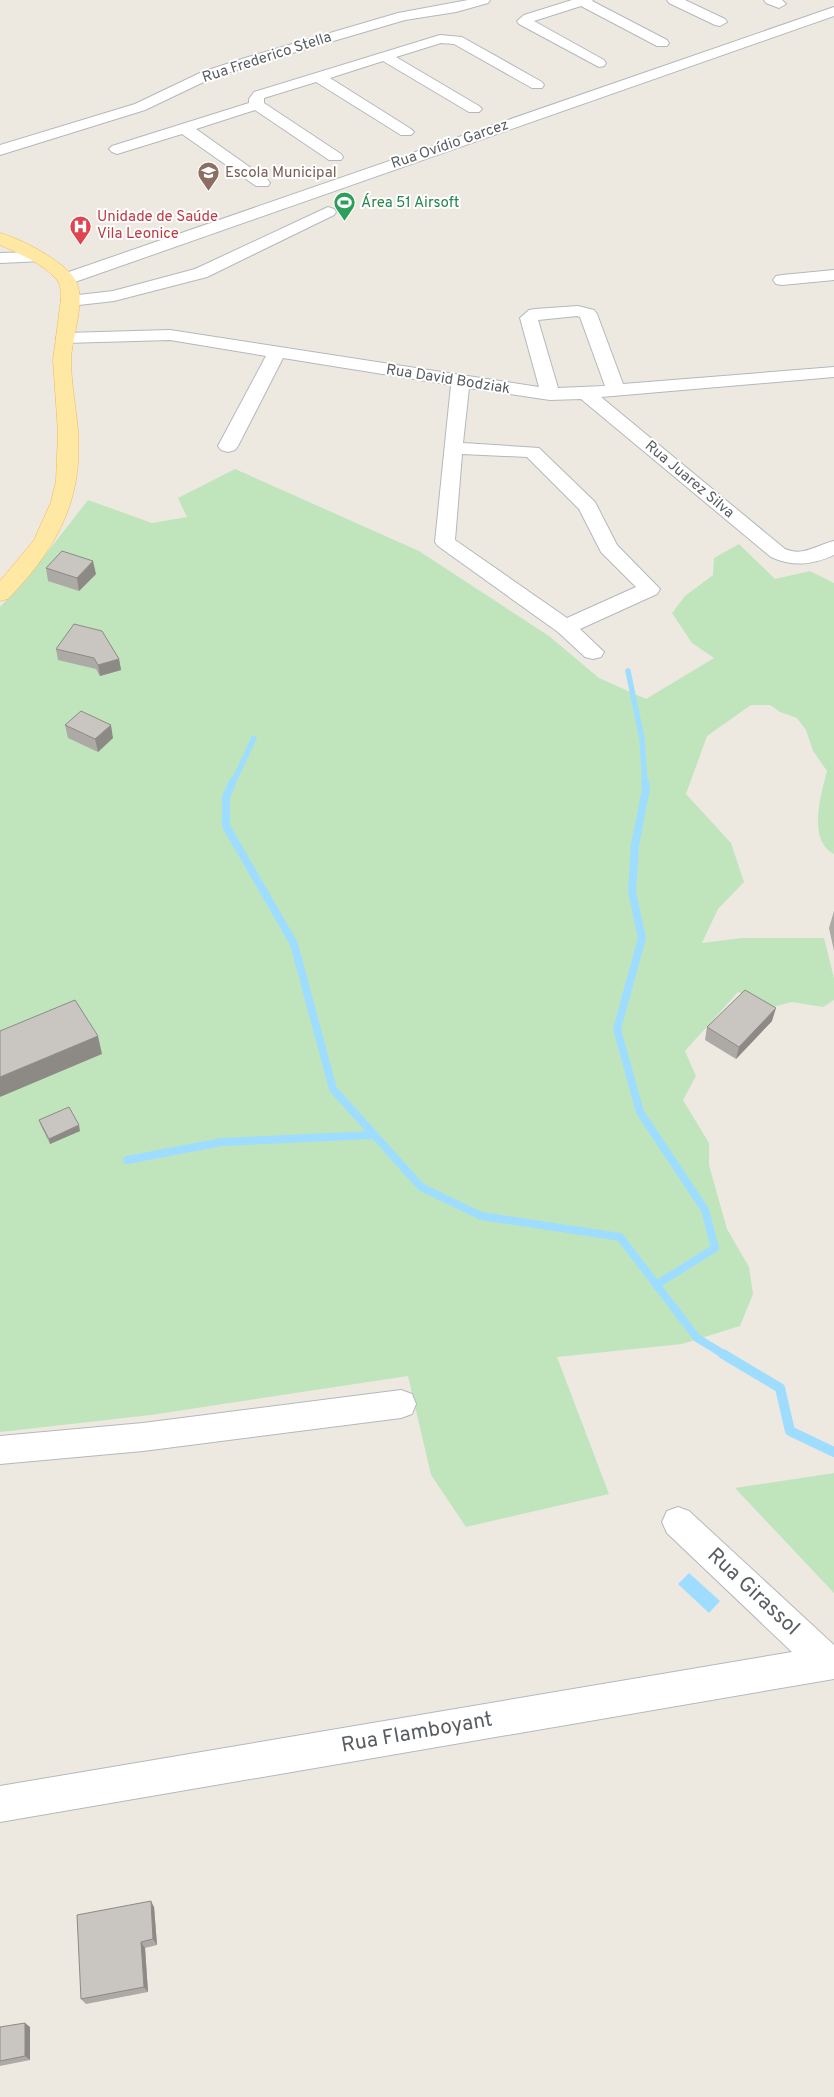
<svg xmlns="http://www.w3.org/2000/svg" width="834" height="2097" viewBox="0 0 834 2097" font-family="Overpass,sans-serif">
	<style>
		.green { fill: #c0e5bc }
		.water { fill: #9eddff }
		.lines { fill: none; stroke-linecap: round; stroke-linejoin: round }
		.stream-far2 { stroke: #9eddff; stroke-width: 5.5 }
		.stream-far1 { stroke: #9eddff; stroke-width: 8 }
		.stream { stroke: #9eddff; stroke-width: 10 }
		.minor-casing { stroke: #b4b8bc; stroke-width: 2 }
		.major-casing { stroke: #f2b854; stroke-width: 1 }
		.minor { fill: #fff; fill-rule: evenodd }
		.major { fill: #ffe8a3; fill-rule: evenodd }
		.wall { fill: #ada9a5 }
		.shaded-wall { fill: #8d8a86 }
		.building { fill: #c9c5c0; stroke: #8d8a86 }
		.labels { text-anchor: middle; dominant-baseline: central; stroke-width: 4; stroke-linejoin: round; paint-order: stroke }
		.far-street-label { font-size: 15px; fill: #595e62; stroke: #fff }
		.far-education-label { font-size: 15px; fill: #785e54; stroke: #fff; text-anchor: start }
		.far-leisure-label { font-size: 15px; fill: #27864d; stroke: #fff; text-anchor: start }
		.far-health-label { font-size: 15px; fill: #be3a42; stroke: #fff; text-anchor: start }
		.near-street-label { font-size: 21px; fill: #595e62; stroke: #fff }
	</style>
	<rect width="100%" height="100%" fill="#ede9e1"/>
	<path class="green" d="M235 469 419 551 549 636 599 678 646 699 714 658 692 643 672 613 685 596 713 575 714 558 739 544 775 579 810 571 834 583V854C807 841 821 794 827 771L813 751 806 730 797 718 780 712 770 705H751L707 736 686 794 731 843 744 882 718 909 702 943 742 938H824L834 978V1000L823 1007 792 1002 773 1007 738 992 685 1051 696 1076 683 1100 709 1143V1165L727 1229 749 1267 753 1294 740 1326 682 1344 557 1357 609 1494 466 1527 431 1475 408 1376 151 1415 0 1432V607L35 568 88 500 152 523 187 517 178 498Z
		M834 1473V1593L735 1488Z"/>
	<path class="water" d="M689 1573 720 1601 709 1613 678 1584Z"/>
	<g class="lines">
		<path class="stream-far2" d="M628 671 642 739 645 783
			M233 783 254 738"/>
		<path class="stream-far1" d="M233 781 226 797V826L294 944 333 1089 421 1187 481 1216 620 1237 697 1338 725 1355
			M645 781 646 789 635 845 632 892 642 938 617 1029 640 1112 705 1210 715 1248 656 1285
			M127 1160 222 1142 373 1135"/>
		<path class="stream" d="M723 1354 780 1388 790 1431 834 1452"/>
		<defs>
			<path id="minor" d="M468 0H490L488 3 456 12 405 20 255 64 212 78 145 110 0 155V145L135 104 202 72 245 58 398 13Z
				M572 0H593L592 1 667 40 669 43 667 46H657L581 6 534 21 604 60 606 63 604 66 599 67 519 24 517 21 524 15Z
				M667 0H685L725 19 727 22 720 26 715 25 669 3Z
				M764 0H782L786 4 779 8 766 3Z
				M834 7V16L72 283H60L57 279 60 275Z
				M440 35 462 37 542 82 544 85 542 88H532L454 44 441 43 396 57 479 106 482 109 479 112H469L383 61 330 78 411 129 414 132 411 135H401L316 82 264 98V103L341 154 343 157 341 160H329L255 110 196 129 268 180 270 183 268 186H256L182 134 117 154 112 152 109 149 112 146 249 103V99L254 92Z
				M328 207 334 209 336 212 334 215 207 277 114 301 70 306 64 305 61 301 64 297 70 296 113 291 195 269Z
				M37 252 43 253 45 257 43 261 0 263V253Z
				M834 270V280L782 285 776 284 773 280 776 276 782 275Z
				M578 306 594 310 597 314 623 384 834 367V377L601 397 785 549C804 557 816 545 834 541V555C812 565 793 567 771 557L581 399 550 400 469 388 463 443 539 448 595 502 617 545 660 589 657 594 580 629 604 652 601 657 593 659 585 657 558 632 438 546 435 542 451 385 283 358 238 446 235 450 228 452 221 450 218 446 266 356 170 340 65 343 59 342 56 338 59 334 65 333 170 330 539 387 520 318 529 310 535 309ZM577 316 580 317 605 386 558 388 538 320ZM462 454 527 457 579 509 601 552 636 587 567 618 455 540Z
				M401 1390 412 1394 416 1404 412 1414 401 1418 143 1451 0 1464V1436L143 1423Z
				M678 1507 689 1511 834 1645V1679L0 1822V1786L792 1652 667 1533 662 1522 667 1511Z"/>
			<path id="major" d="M0 233C20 238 66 262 76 281 86 301 72 337 71 359 71 383 76 407 78 431 83 502 56 549 8 599L0 601V581L34 540 51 502 56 481 58 432 53 360 61 299C61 293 61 285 57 280 44 264 18 253 0 245Z"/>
		</defs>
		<use href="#minor" class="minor-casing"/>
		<use href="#major" class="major-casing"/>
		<use href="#minor" class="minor"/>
		<use href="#major" class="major"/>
	</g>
	<path class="wall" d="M46 568 96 574 79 591 48 581Z
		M56 649 119 659 121 670 100 676 96 669 58 660Z
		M65 725 113 738 98 752 68 738Z
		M834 911V951L829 928Z
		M772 1021 736 1059 705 1040 707 1027Z
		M39 1120 80 1131 50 1144 41 1126Z
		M154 1907 157 1945 145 1948 148 1992 86 2004 81 1999Z
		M0 2027H30V2060L0 2066Z"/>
	<path class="shaded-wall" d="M93 561 96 574 79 591 77 578Z
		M119 659 121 670 100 676 98 665Z
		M111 725 113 738 98 752 95 739Z
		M776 1008 772 1021 736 1059 739 1047Z
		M98 1036 102 1054 0 1097V1077Z
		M79 1125 80 1131 50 1144 49 1139Z
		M151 1901 154 1907 157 1945 153 1939Z
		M141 1942 145 1948 148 1992 144 1987Z
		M25 2023 30 2027V2060L25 2056Z"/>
	<path class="building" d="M62 551 93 561 77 578 46 568Z
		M74 624 102 631 119 659 98 665 94 658 56 649Z
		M81 711 111 725 95 739 65 725Z
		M745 990 776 1008 739 1047 707 1027Z
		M75 1000 98 1036 0 1077V1031Z
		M69 1107 79 1125 49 1139 39 1120Z
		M151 1901 153 1939 141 1942 144 1987 81 1999 77 1915Z
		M25 2023V2056L0 2061V2027Z"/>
	<defs>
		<symbol id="school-pin" viewBox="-11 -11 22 30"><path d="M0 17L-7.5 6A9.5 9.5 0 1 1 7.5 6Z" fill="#8d6e63" stroke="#fff"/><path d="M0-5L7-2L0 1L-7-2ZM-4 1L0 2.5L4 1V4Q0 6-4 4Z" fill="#fff"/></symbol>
		<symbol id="stadium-pin" viewBox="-11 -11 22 30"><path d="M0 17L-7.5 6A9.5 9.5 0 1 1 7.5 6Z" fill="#2e9e5b" stroke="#fff"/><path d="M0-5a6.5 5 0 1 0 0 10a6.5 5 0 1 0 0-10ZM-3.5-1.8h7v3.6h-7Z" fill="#fff"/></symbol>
		<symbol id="hospital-pin" viewBox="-11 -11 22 30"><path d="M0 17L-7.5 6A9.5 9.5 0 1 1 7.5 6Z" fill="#e0444e" stroke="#fff"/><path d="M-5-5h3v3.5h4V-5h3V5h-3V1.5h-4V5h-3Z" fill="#fff"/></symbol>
	</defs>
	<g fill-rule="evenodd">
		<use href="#school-pin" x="196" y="160" width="25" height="34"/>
		<use href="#stadium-pin" x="332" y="190" width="25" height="34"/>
		<use href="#hospital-pin" x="68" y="214" width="25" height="34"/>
	</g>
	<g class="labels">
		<g class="far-street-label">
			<text transform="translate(267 58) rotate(-18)">Rua Frederico Stella</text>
			<text transform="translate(450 145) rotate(-19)">Rua Ovídio Garcez</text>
			<text transform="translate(448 380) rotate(9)">Rua David Bodziak</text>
			<text transform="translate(689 480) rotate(40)">Rua Juarez Silva</text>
		</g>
		<g class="far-education-label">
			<text x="225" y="173">Escola Municipal</text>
		</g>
		<g class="far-leisure-label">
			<text x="361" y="203">Área 51 Airsoft</text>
		</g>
		<g class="far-health-label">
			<text x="97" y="217">Unidade de Saúde<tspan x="97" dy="17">Vila Leonice</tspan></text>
		</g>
		<g class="near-street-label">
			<text transform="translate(753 1592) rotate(43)">Rua Girassol</text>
			<text transform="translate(417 1733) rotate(-10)">Rua Flamboyant</text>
		</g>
	</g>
</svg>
